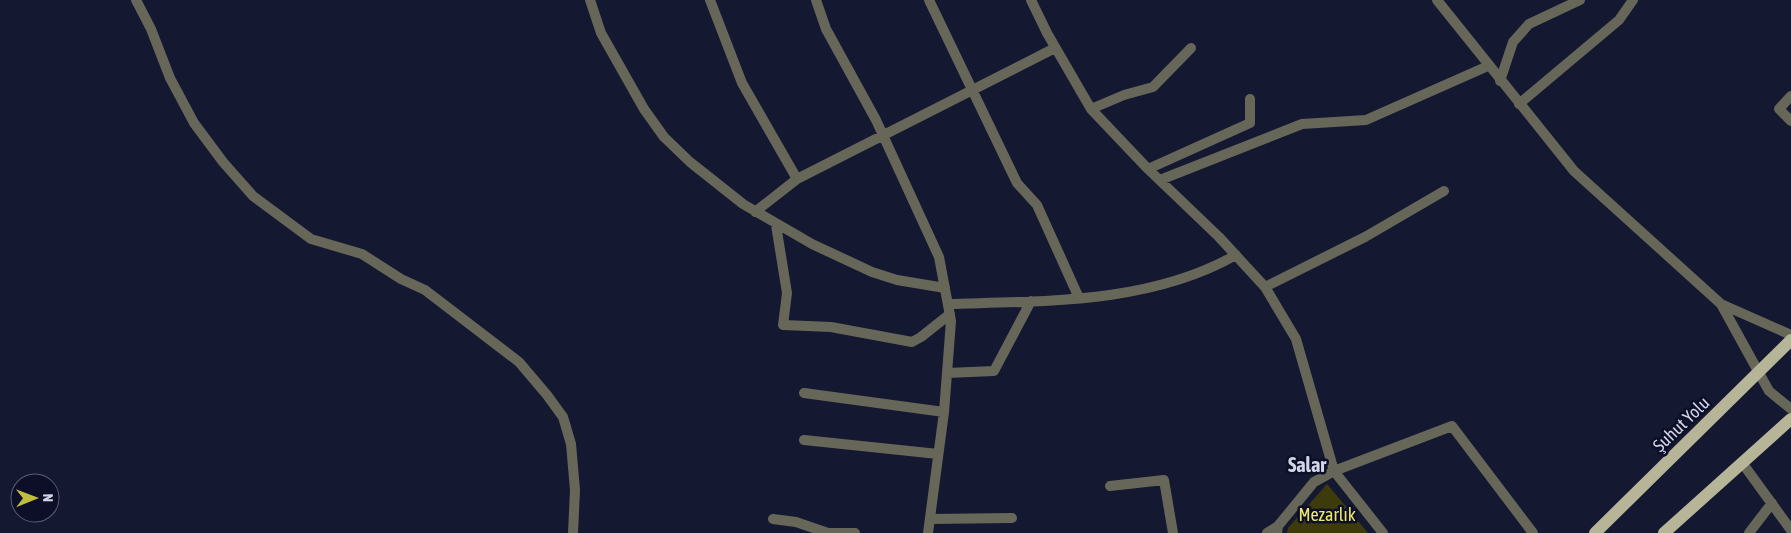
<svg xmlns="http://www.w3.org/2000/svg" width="1791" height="533" viewBox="0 0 1791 533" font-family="'Asap Condensed',sans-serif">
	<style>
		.green { fill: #3d3b0b }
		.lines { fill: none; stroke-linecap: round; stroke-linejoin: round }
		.minor { stroke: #676759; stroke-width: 10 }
		.tertiary { stroke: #676759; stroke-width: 10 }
		.primary { stroke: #b6b597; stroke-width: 12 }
		.labels { text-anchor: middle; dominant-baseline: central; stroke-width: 5; stroke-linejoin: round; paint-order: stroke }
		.street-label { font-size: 18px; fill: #d1d5e7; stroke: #0c0f27 }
		.park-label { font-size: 18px; fill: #eee96b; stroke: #0c0f27 }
		.quarter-label { font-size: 20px; font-weight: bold; fill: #d1d5e7; stroke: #0c0f27 }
	</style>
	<rect width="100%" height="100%" fill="#151831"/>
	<path class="green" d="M1327 484 1368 533H1287L1288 528Z"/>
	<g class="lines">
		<path class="minor" d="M136 0 151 29 170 78 194 123 223 162 253 196 311 239 362 254 401 279 425 290 519 362 547 395 563 417 571 444 575 490 573 533
			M590 0 601 33 644 109 664 137 690 162 743 204 812 244 872 272 897 280 945 288
			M710 0 742 83 797 179
			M816 0 826 29 876 120 939 257 951 321 944 412 928 533
			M929 0 1017 183 1037 205 1079 298
			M1031 0 1047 33 1091 109 1148 169 1219 237 1265 287 1296 339 1334 471 1383 533
			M1500 81 1513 42 1529 24 1580 0
			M1791 96 1779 109 1791 121
			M1519 104 1619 20 1633 0
			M1091 109 1124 95 1153 87 1191 48
			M1148 169 1250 123V99
			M1160 180 1302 124 1366 120 1488 66
			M755 212 797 179 1055 48
			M776 225 787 293 783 325 831 327 912 342 921 337 950 314
			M1265 287 1365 237 1444 191
			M948 304C1044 301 1150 304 1236 255
			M947 373 994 371 1031 301
			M804 393 944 412
			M804 440 938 454
			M1743 464 1791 530
			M1110 486 1164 480 1173 533
			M773 519 796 522 828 533H855
			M930 519 1012 518
			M1267 533 1278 526
			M1277 533 1278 526 1314 482 1334 471 1452 426 1533 533
			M1749 533 1772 503"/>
		<path class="tertiary" d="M1437 0 1574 171 1721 304 1791 335
			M1721 304 1769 391 1791 409"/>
		<path class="primary" d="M1595 533 1791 340
			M1664 533 1791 419"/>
	</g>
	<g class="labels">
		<g class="street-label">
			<text transform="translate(1681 424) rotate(-44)">Şuhut Yolu</text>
		</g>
		<g class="park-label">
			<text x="1327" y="514">Mezarlık</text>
		</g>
		<g class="quarter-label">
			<text x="1307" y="464">Salar</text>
		</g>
	</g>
	<g transform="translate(35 498) rotate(89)"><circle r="24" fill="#0c0f27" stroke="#5b5e74"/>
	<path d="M0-4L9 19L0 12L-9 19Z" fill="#c3bd3f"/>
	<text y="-8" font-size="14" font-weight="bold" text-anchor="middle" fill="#d1d5e7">N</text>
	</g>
</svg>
